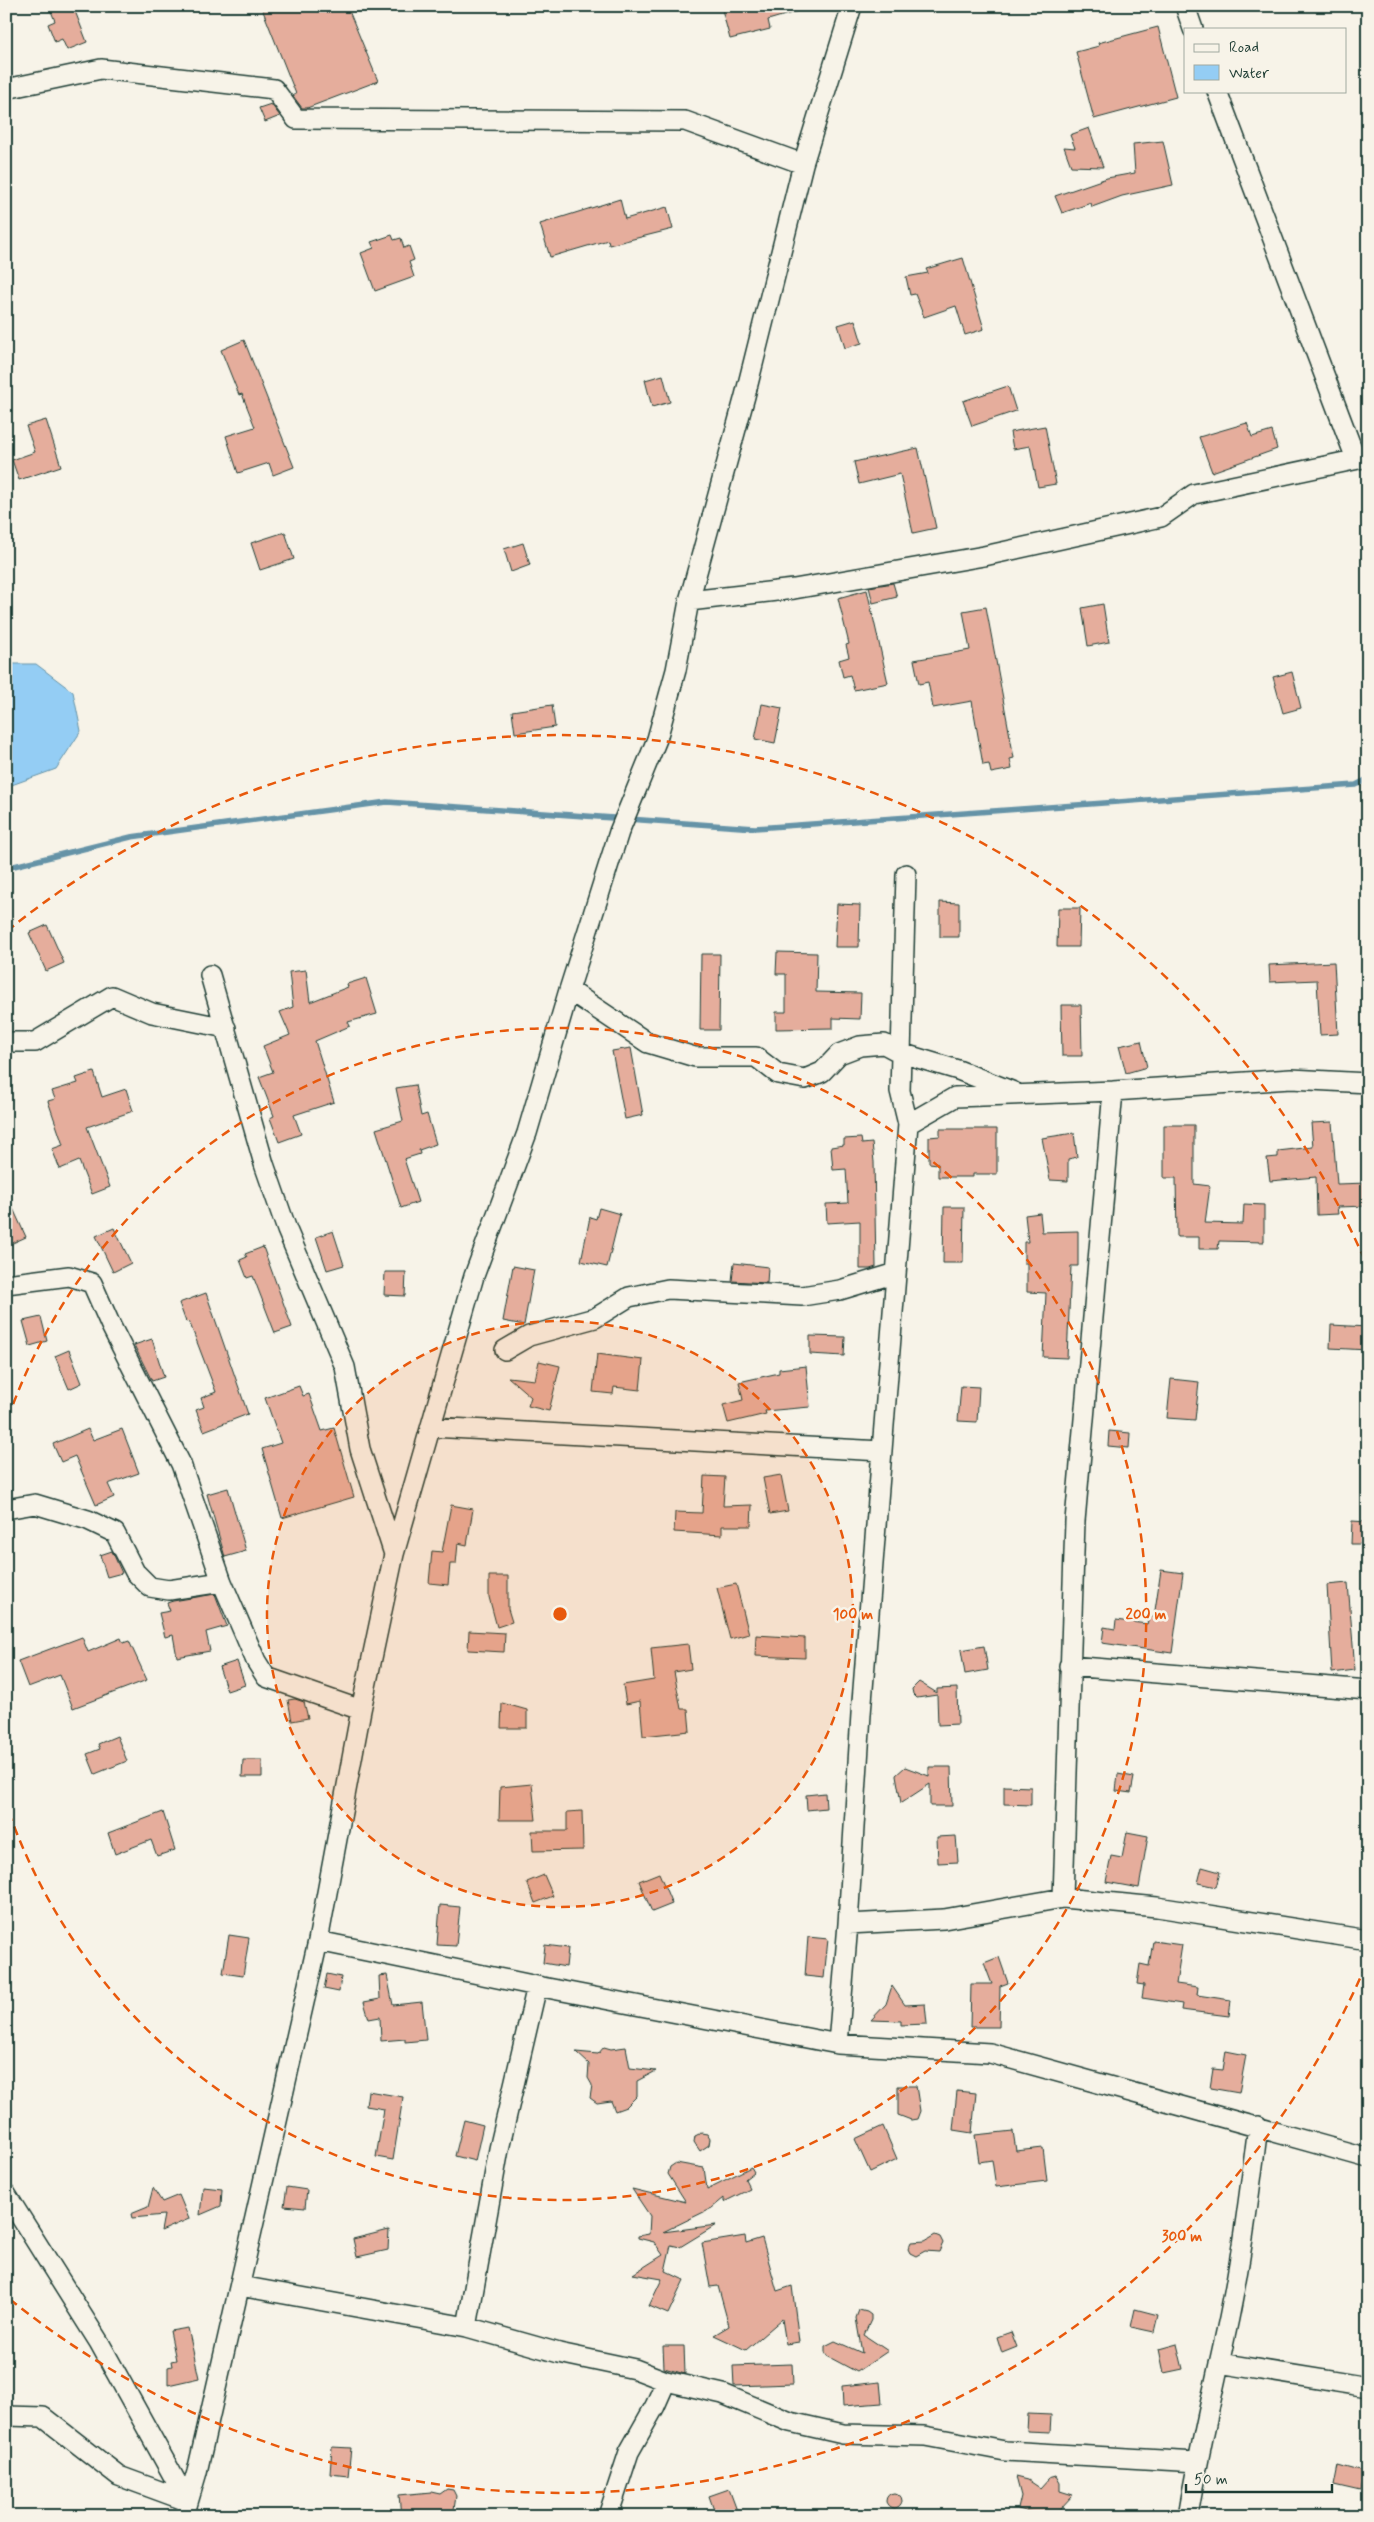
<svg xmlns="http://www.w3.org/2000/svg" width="1374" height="2522" viewBox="0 0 1374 2522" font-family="Mynerve,sans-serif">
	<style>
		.water { fill: #94cdf4; stroke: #6593a7 }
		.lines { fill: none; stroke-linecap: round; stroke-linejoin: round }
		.stream { stroke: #6593a7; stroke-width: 5.5 }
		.building { fill: #e5ad9c; stroke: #1f3d34 }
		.street-casing { stroke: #1f3d34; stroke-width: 22 }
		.street { stroke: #f7f3e8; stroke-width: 19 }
		.ring { fill: none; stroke: #e8590c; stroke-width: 2.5; stroke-dasharray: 9 6 }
		.centre { fill: #e8590c; stroke: #f7f3e8; stroke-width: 2.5 }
		.ring-label { font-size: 15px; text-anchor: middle; font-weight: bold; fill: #e8590c; stroke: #f7f3e8; stroke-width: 5; stroke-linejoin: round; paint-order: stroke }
	</style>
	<rect width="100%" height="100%" fill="#f7f3e8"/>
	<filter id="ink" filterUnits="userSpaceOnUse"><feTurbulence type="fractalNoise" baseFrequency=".02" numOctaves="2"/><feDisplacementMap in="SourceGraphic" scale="10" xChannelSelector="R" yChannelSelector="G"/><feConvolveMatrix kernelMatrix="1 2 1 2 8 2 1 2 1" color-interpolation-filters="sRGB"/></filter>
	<g filter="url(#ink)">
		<path class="water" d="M6 664H36L73 692 81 731 56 769 6 787Z"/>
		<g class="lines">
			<path class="stream" d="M6 868 131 837 387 802 755 828 1356 785 1368 779"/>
		</g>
		<path class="building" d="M49 6H73L87 42 67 50 62 39 55 42 48 24 55 21Z
			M261 6H347L378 81 307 108H302L293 96 296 94Z
			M721 6H798L799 11 768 20 770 29 730 39Z
			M1158 27 1176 97 1094 119 1076 52 1099 46 1098 43Z
			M271 104 280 116 265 122 259 108Z
			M1089 128 1103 167 1071 166 1064 147 1075 148 1070 135Z
			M1163 141 1173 185 1122 196 1092 207 1091 203 1062 213 1055 196 1107 178 1135 173 1133 144Z
			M620 199 625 219 667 207 673 229 609 245 608 240 550 257 540 224Z
			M392 235 394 240 401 238 404 248 409 246 414 260 409 262 414 277 375 291 361 253 374 248 371 242Z
			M963 258 984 329 965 335 956 306 924 317 915 294 910 295 906 277 928 273 926 269Z
			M855 320 862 343 845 348 838 325Z
			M244 340 294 467 273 475 269 463 238 473 226 436 255 427 242 394 239 395 221 350Z
			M663 375 670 402 652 407 645 380Z
			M1008 386 1016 411 972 426 963 401Z
			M46 420 61 466 19 480 12 460 35 452 26 426Z
			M1247 423 1252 437 1272 431 1277 449 1212 472 1199 437Z
			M1045 426 1056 484 1038 487 1030 446 1013 449 1010 432Z
			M918 448 936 528 913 533 900 474 859 484 854 462Z
			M285 532 294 559 260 570 251 543Z
			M523 543 530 565 511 572 504 549Z
			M893 583 897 597 873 603 869 587Z
			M867 590 888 683 854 690 850 675 843 677 839 660 849 657 846 645 849 644 838 598Z
			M1103 604 1109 642 1088 646 1082 608Z
			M986 607 1014 758 1010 759 1012 769 991 773 989 764 983 765 972 701 933 708 928 682 919 684 914 660 970 650 963 611Z
			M1292 672 1301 708 1283 713 1273 677Z
			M762 704 782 708 775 743 755 739Z
			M552 705 555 727 515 733 512 711Z
			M940 902 959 903V937H940Z
			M837 904 860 905 859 947H835Z
			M1058 908H1080L1079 947H1057Z
			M47 925 64 963 46 971 29 933Z
			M777 952 817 953 816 992 861 993 860 1019 833 1018V1028L776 1029V1012H786V974H776Z
			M701 954H720L719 1030H700Z
			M1334 962 1338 1034 1320 1035 1317 980 1270 982 1269 965Z
			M306 970 310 1002 348 987 347 984 366 978 377 1014 348 1022 350 1026 315 1041 334 1102 294 1115 301 1134 279 1142 270 1118 274 1116 259 1077 273 1072 263 1046 290 1035 280 1012 293 1007 289 972Z
			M1061 1005H1081L1082 1056H1062Z
			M1141 1041 1147 1067 1126 1073 1119 1046Z
			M631 1048 643 1115 625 1119 612 1051Z
			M94 1072 102 1097 126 1089 133 1111 87 1127 110 1187 92 1194 79 1161 60 1169 52 1149 63 1145 48 1101 55 1099 52 1091 78 1083 76 1078Z
			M415 1085 421 1116 427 1114 436 1144 419 1150 420 1154 404 1159 418 1202 401 1208 376 1129 403 1121 396 1088Z
			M1332 1122 1337 1184 1368 1183V1206L1337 1207 1338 1214 1317 1215 1316 1177 1270 1181 1267 1158 1278 1157V1151L1313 1147 1311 1123Z
			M1164 1125H1194V1184L1210 1186 1205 1223 1243 1224 1244 1204 1264 1205V1242L1219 1241 1218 1249H1199V1237H1177L1176 1178H1164Z
			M940 1129H997V1174H973V1177H938V1164L929 1163V1137L940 1136Z
			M1074 1133 1077 1157 1068 1159V1181L1050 1180 1042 1138Z
			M861 1138 862 1144 872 1143 874 1162 876 1267 870 1269H860V1221L827 1223 826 1204 848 1203 846 1169 833 1170 831 1147 844 1145V1139Z
			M6 1193 26 1237 6 1246Z
			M944 1207H964L963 1263H943Z
			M599 1208 620 1214 607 1267 581 1261 590 1217 596 1219Z
			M1040 1213 1042 1232 1078 1231V1266H1071L1067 1358 1043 1357 1046 1293 1027 1292V1263H1024V1242H1028L1025 1215Z
			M114 1228 131 1263 113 1272 96 1236Z
			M333 1231 344 1265 327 1270 316 1237Z
			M263 1247 292 1327 275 1333 253 1276 247 1278 240 1260 247 1257 245 1254Z
			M734 1263 768 1267 767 1283 732 1281Z
			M513 1266 534 1270 524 1325 503 1321Z
			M385 1272H406L405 1296 384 1295Z
			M206 1293 248 1414 204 1431 196 1410 204 1407 201 1398 216 1392 189 1321 186 1322 179 1303Z
			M41 1317 47 1341 30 1346 23 1321Z
			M1331 1325 1368 1327V1350L1330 1348Z
			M810 1336 845 1337 844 1356 810 1354Z
			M152 1339 164 1377 152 1381 134 1345Z
			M69 1350 82 1383 69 1389 55 1356Z
			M597 1354 643 1360 640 1390 614 1387 613 1394 593 1392Z
			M539 1361 560 1366 549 1411 528 1406 531 1397 508 1377 535 1380Z
			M806 1366 810 1407 765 1411 766 1414 728 1423 723 1405 743 1400 739 1382 779 1373V1369Z
			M1171 1379 1199 1382 1195 1420 1167 1418Z
			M299 1386 303 1396 309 1394 322 1431 334 1428 354 1497 282 1518 262 1449 281 1443 265 1398Z
			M961 1386 979 1387 977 1422 958 1421Z
			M88 1429 93 1440 122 1429 139 1473 108 1484 114 1497 96 1505 75 1456 61 1462 53 1444Z
			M1109 1431 1130 1433 1129 1448 1108 1446Z
			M781 1475 788 1511 770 1514 763 1478Z
			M704 1476 725 1477 723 1506 752 1505 751 1526H722V1535L674 1532 675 1512 702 1513Z
			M228 1488 246 1551 225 1557 207 1494Z
			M451 1505 473 1509 467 1545 458 1543 456 1564H450L448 1585 429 1583 432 1551 442 1552Z
			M1352 1521 1368 1522V1544H1351Z
			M112 1551 122 1573 107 1577 100 1555Z
			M1161 1570 1183 1573 1172 1653 1102 1643 1104 1627 1115 1629 1116 1620 1147 1624 1149 1617H1154Z
			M489 1576H508V1609L512 1622 497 1627 489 1597Z
			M1348 1583 1355 1670 1332 1673 1327 1585Z
			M736 1584 749 1634 730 1639 717 1588Z
			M215 1594 227 1626 206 1632 210 1651 177 1657 173 1635 165 1637 159 1613 170 1611 167 1603 173 1601Z
			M469 1631 505 1633 504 1652 468 1650Z
			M756 1635 805 1638V1658L755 1656Z
			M82 1637 88 1652 121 1638 123 1643 129 1641 147 1680 73 1708 60 1675 28 1687 18 1661Z
			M688 1644 691 1669 674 1672 681 1709H688L690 1731 643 1736 640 1701 626 1704 623 1685 654 1680 651 1648Z
			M984 1646 988 1670 965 1674 961 1650Z
			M237 1661 245 1685 227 1691 219 1667Z
			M919 1682 937 1693V1689L957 1688 958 1724 938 1725 937 1695 917 1698 913 1694 912 1689Z
			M295 1699 304 1702 308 1718 292 1721 288 1700Z
			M502 1703 527 1710V1728H501Z
			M117 1736 127 1761 95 1774 87 1754 100 1749 98 1744Z
			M243 1760H262V1777H242Z
			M905 1767 929 1776V1767H951L952 1806H930V1784L901 1803 896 1775Z
			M1118 1774 1134 1777 1131 1793 1116 1791Z
			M532 1784 536 1820H499L500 1787Z
			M1004 1786 1031 1787V1805L1004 1804Z
			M825 1793 826 1808 807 1810 806 1795Z
			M582 1811 583 1850 533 1851 532 1831H567V1812Z
			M163 1812 175 1850 157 1856 151 1840 115 1854 108 1833Z
			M1127 1832 1148 1836 1139 1888 1106 1882 1111 1856 1122 1858Z
			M956 1836 958 1862 938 1863 937 1837Z
			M1202 1867 1220 1872 1216 1887 1198 1883Z
			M659 1873 672 1904 652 1912 639 1881Z
			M544 1875 553 1896 535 1903 527 1882Z
			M440 1905 460 1907 456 1946 437 1945Z
			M229 1935 249 1938 243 1976 223 1973Z
			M808 1937 828 1939 824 1978 805 1976Z
			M1153 1941 1182 1945 1176 1984 1198 1987 1197 1995 1231 2000 1229 2016 1181 2010 1182 2004 1142 1998 1144 1985 1137 1984 1140 1964 1149 1966Z
			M545 1945 568 1948 566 1967 543 1963Z
			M999 1957 1008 1983 1000 1986 999 2027H970L971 1984H992L984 1963Z
			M327 1974 341 1977 339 1992 324 1989Z
			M387 1975 393 2005 422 2002 426 2040 405 2042V2039L381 2041 380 2017 369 2019 364 2002 380 1999 379 1976Z
			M892 1986 905 2005 925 2004 927 2024 901 2025V2021L871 2020 886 2004Z
			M604 2047 611 2049 626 2047 630 2068 656 2071 637 2081V2096L626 2107 615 2111 611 2101 597 2103 590 2098 592 2085 588 2078 589 2064 576 2052 598 2054Z
			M1226 2051 1246 2055 1239 2093 1210 2088 1213 2069 1223 2070Z
			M898 2086H916L920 2111 917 2119 911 2120 898 2115Z
			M368 2091 403 2097 393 2160 376 2157 384 2109 366 2106Z
			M957 2091 976 2093 972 2133 953 2130Z
			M464 2120 483 2125 475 2161 455 2156Z
			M883 2126 897 2159 870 2172 855 2139Z
			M1013 2131 1016 2151 1043 2148 1047 2181 996 2187 992 2160 979 2162 975 2135Z
			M701 2133 707 2134 710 2139 709 2145 700 2151 694 2142 695 2136Z
			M676 2163 704 2168 707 2189 751 2167 754 2172 745 2179 750 2189 724 2202V2198L712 2208 663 2232 716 2225 680 2247 671 2245 665 2271 684 2280 668 2314 649 2306 662 2279 633 2274 663 2255 654 2242 638 2238V2236L649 2234 650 2216 632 2189 686 2202 668 2174 670 2167Z
			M203 2187 222 2189 221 2206 200 2215Z
			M287 2187 307 2190 305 2208 284 2206Z
			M153 2188 162 2202 179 2195 189 2219 161 2231 164 2215 132 2218 131 2214 148 2207Z
			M389 2230 388 2250 357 2257 353 2239Z
			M935 2235 940 2237 943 2243 939 2252 925 2251 916 2256 910 2253 908 2249 911 2242 925 2241Z
			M745 2236 746 2243 762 2238 777 2291 792 2286 799 2342 786 2344 782 2319 746 2350 714 2335 729 2326 718 2286 710 2287 702 2243Z
			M1135 2309 1158 2315 1154 2332 1131 2327Z
			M859 2310 867 2312 871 2315V2320L864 2335 888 2351 857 2372 827 2356 825 2352V2346L835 2341 862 2353 856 2318Z
			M188 2328 199 2378 168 2385V2367L172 2366 171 2361 176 2360 170 2331Z
			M1011 2332 1017 2347 1002 2353 997 2337Z
			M1177 2344 1183 2369 1164 2373 1159 2349Z
			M663 2346H684L685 2374 664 2368Z
			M792 2364 793 2384 734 2386 733 2366Z
			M880 2382 882 2403 843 2406 842 2386Z
			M1028 2414 1051 2415 1050 2432 1027 2431Z
			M332 2447 351 2448 348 2476 330 2474Z
			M1338 2465 1364 2472 1360 2491 1334 2485Z
			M1056 2476 1060 2483V2491L1073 2495 1060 2509 1061 2516H1035L1034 2513 1018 2509 1021 2496 1016 2477 1028 2480 1040 2488 1049 2478Z
			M447 2489 453 2490 456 2496 453 2516H401L399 2495 431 2492 440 2494Z
			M729 2489 739 2516H716L709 2496Z
			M886 2501a8 8 0 1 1 16 0a8 8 0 1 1-16 0Z"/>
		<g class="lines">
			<defs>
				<path id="street" d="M1185 6 1193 29
					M6 89 101 69 274 89 296 119 685 121 803 164
					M1217 91 1356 459
					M689 601 794 589 984 556 1161 517 1194 494 1368 457
					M906 874 900 1091 908 1124
					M210 975 264 1164 287 1230 345 1367 360 1449 394 1554
					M569 990 648 1043 695 1057H756L778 1074 805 1079 822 1072 839 1054 860 1046 884 1044 901 1053 958 1070 1014 1092
					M6 1042H35L112 996 152 1013 226 1028
					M6 1284 69 1276 92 1283 111 1326 181 1464 222 1582 256 1661 266 1677 361 1710
					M505 1350 529 1336 595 1318 629 1297 668 1289 802 1296 840 1290 896 1273
					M431 1427 882 1451
					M6 1509 35 1504 88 1520 115 1533 135 1572 150 1587 169 1590 222 1582
					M1069 1666 1368 1690
					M1063 1898 1075 1521 1113 1091
					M848 1924 944 1919 1063 1898 1157 1907 1368 1940
					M318 1941 537 1986 838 2044 990 2053 1368 2158
					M838 2044 848 1924 861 1714 908 1124 955 1097 1113 1091 1291 1079 1368 1083
					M6 2194 99 2342 187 2501
					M240 2286 467 2327 559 2353 635 2369 666 2381 723 2394 790 2422 843 2434 925 2436 1005 2451 1197 2462
					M467 2327 499 2149 537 1986
					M1219 2363 1368 2387
					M6 2416 43 2417 119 2476 187 2501
					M184 2516 197 2472 318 1941 361 1710 394 1554 474 1276 527 1133 569 990 619 832 657 739 676 670 689 601 745 396 803 164 852 6
					M608 2516 629 2452 655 2406 666 2381
					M1188 2516C1199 2449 1215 2384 1229 2318 1242 2254 1250 2190 1258 2126"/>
			</defs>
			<use href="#street" class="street-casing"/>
			<use href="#street" class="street"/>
		</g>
	</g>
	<circle cx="560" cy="1614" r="293" fill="#e8590c" fill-opacity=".12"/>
	<g class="ring">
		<circle cx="560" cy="1614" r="293"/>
		<path d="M8 1418A586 586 0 1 1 8 1810"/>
		<path d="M1366 1965A879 879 0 0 1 7 2297M7 931A879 879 0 0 1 1366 1263"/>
	</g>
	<circle cx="560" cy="1614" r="8" class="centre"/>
	<g class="ring-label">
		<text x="853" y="1619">100 m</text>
		<text x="1146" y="1619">200 m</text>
		<text x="1182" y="2241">300 m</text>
	</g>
	<rect width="1374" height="2522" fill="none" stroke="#f7f3e8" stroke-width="25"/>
	<rect x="12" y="12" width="1349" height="2497" fill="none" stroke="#1f3d34" stroke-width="2" filter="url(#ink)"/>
	<rect x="1184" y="28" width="162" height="65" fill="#f7f3e8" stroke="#a1aaa0"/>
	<rect x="1194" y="44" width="25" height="8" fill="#f7f3e8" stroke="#a1aaa0"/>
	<text x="1229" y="52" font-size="15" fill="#1f3d34">Road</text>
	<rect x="1194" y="65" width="25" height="15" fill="#94cdf4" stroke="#a1aaa0"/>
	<text x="1229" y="78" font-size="15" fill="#1f3d34">Water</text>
	<path d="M1186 2484v8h146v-8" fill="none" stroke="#1f3d34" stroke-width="2.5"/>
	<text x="1194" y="2484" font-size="15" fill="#1f3d34" stroke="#f7f3e8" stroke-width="4" paint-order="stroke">50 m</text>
</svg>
